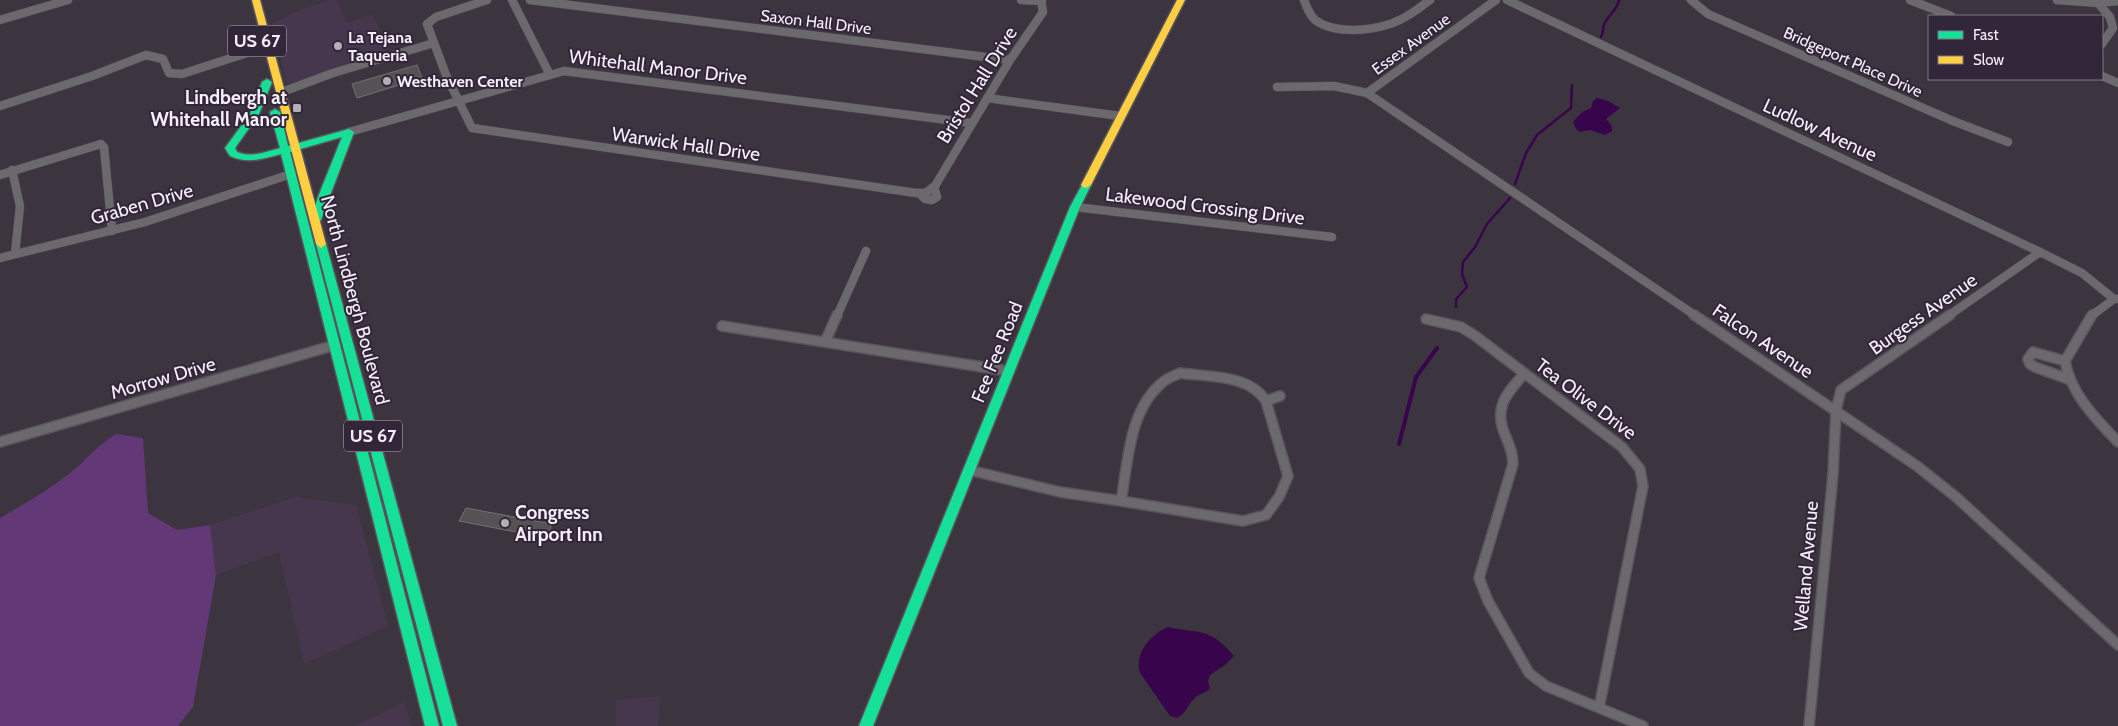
<svg xmlns="http://www.w3.org/2000/svg" width="2118" height="726" viewBox="0 0 2118 726" font-family="Cabin,sans-serif">
	<style>
		.built { fill: #46374e }
		.green { fill: #623876 }
		.water { fill: #38054c }
		.lines { fill: none; stroke-linecap: round; stroke-linejoin: round }
		.stream-far1 { stroke: #38054c; stroke-width: 2.5 }
		.stream { stroke: #38054c; stroke-width: 4 }
		.building { fill: #545254; stroke: #727170 }
		.street-far1-casing { stroke: #59545c; stroke-width: 9 }
		.street-casing { stroke: #59545c; stroke-width: 12 }
		.fast-casing { stroke: #59545c; stroke-width: 3 }
		.slow-casing { stroke: #59545c; stroke-width: 3 }
		.street-far1 { stroke: #6c696e; stroke-width: 8 }
		.street { stroke: #6c696e; stroke-width: 9 }
		.fast { fill: #16e098; fill-rule: evenodd }
		.slow { fill: #ffcf43; fill-rule: evenodd }
		.poi-dot { fill: #b5aeb9; stroke: #322639; stroke-width: 2 }
		.labels { text-anchor: middle; dominant-baseline: central; stroke-width: 4; stroke-linejoin: round; paint-order: stroke }
		.far-street-label { font-size: 16px; fill: #f6effb; stroke: #322639 }
		.far-poi-label { font-size: 16px; font-weight: bold; fill: #f6effb; stroke: #322639; text-anchor: start }
		.shield { fill: #322639; stroke: #bbb3c1; stroke-width: 1 }
		.shield-label { font-size: 18px; font-weight: bold; fill: #f6effb }
		.street-label { font-size: 19px; fill: #f6effb; stroke: #322639 }
		.poi-label { font-size: 19px; font-weight: bold; fill: #f6effb; stroke: #322639; text-anchor: end }
	</style>
	<rect width="100%" height="100%" fill="#3c353f"/>
	<path class="built" d="M330 0H337L347 23 373 14 388 53 301 81 287 84 272 24 302 9Z
		M295 497 356 505 388 626 304 664 279 552 216 575 210 525Z
		M660 696 658 726H616V700Z
		M405 702 411 726H354Z"/>
	<path class="green" d="M116 434 143 438 148 513 177 530 210 525 216 575 193 707 178 726H0V518C26 503 52 488 75 469 90 456 98 445 116 434Z"/>
	<path class="water" d="M1597 98 1608 101 1620 108 1606 119 1612 126V131L1605 135 1590 130 1580 132 1576 129 1573 122 1582 112 1591 108 1593 101Z
		M1168 627C1200 634 1210 627 1234 656L1225 665 1210 675 1208 681 1210 688C1206 693 1201 693 1196 697 1188 703 1187 713 1177 718L1170 716 1140 673C1134 653 1151 634 1168 627Z"/>
	<g class="lines">
		<path class="stream-far1" d="M1601 37C1604 32 1602 30 1604 25 1607 16 1617 11 1619 0
			M1515 184 1526 153 1537 135 1571 108 1572 85
			M1456 307V299L1467 287 1462 274 1463 262 1475 247 1487 224 1510 198"/>
		<path class="stream" d="M1399 444 1416 377 1437 348"/>
	</g>
	<path class="building" d="M417 65 422 78 357 98 352 84Z
		M466 508 552 524 547 538 459 521Z"/>
	<g class="lines">
		<defs>
			<path id="street-far1" d="M487 0 436 17 427 24 446 75 472 128 916 193H925L935 186 1010 60 1043 12 1041 0
				M512 0 550 75
				M530 0 1010 60
				M1021 0 1042 1
				M1304 0C1307 8 1309 14 1315 20 1334 34 1369 31 1390 24 1405 19 1418 9 1430 0
				M1507 0 2040 252 2082 273 2114 299
				M1691 0 1708 14 1953 121 2008 142
				M1910 0 1951 16
				M2057 0 2098 3 2118 1
				M2098 3 2110 17 2113 28 2102 44
				M0 20 68 0
				M2102 76 2118 83
				M1277 87 1334 86 1367 93 1696 316
				M282 92 333 73 434 43
				M1367 93 1496 0
				M987 98 1120 116
				M0 106 92 76 146 55 163 59 169 73 182 74 259 49
				M349 132 564 71 971 123
				M12 170 20 206 15 254
				M0 175 101 144 104 147 112 231
				M919 193 925 199 932 200 937 197 934 187
				M1075 207 1332 237
				M0 258 145 222 291 174
				M837 316 866 251
				M1948 316 2040 252
				M2091 316 2114 299H2118"/>
			<path id="street" d="M1694 315 1917 466 1956 497 2118 645
				M2092 315 2065 361C2071 394 2095 418 2118 442
				M1426 319 1461 327 1474 335 1622 447 1640 469 1643 486 1599 708
				M722 326 1008 371
				M825 342 837 315
				M2065 361 2033 352 2028 359 2030 364 2035 367 2068 379
				M1180 373C1208 377 1249 374 1266 401L1288 476 1279 497 1266 515 1243 521 1121 501C1128 462 1129 409 1163 382 1167 378 1174 376 1180 373Z
				M1524 374C1505 395 1493 409 1506 437 1510 447 1513 454 1513 464L1479 578 1488 601 1529 673 1546 686 1643 726
				M1266 401 1280 396
				M0 442 335 345
				M969 470 1060 492 1121 501
				M1809 726 1833 474 1836 410 1841 390 1950 315"/>
			<path id="fast" d="M267 79 272 82 259 114 235 148 237 152C252 158 265 152 280 148L270 112 275 109 280 112 288 146 349 129 354 132 320 222 316 223 311 220 318 197 342 137 290 152 439 726H425L281 154C262 159 248 164 230 156L225 148 250 114 262 82Z
				M1086 182 1091 185 1080 207 873 726H859L1070 207 1083 183Z
				M321 240 326 244 457 726H443L316 244Z"/>
			<path id="slow" d="M252 0H260L326 244 321 248 316 244Z
				M1177 0H1185L1091 185 1086 188 1083 187 1081 185Z"/>
		</defs>
		<use href="#street-far1" class="street-far1-casing"/>
		<use href="#street" class="street-casing"/>
		<use href="#fast" class="fast-casing"/>
		<use href="#slow" class="slow-casing"/>
		<use href="#street-far1" class="street-far1"/>
		<use href="#street" class="street"/>
		<use href="#fast" class="fast"/>
		<use href="#slow" class="slow"/>
	</g>
	<g class="poi-dot">
		<circle cx="338" cy="46" r="5"/>
		<circle cx="387" cy="81" r="5"/>
		<rect x="292" y="103" width="10" height="10" rx="2.5"/>
		<circle cx="505" cy="523" r="5"/>
	</g>
	<g class="labels">
		<g class="far-street-label">
			<text transform="translate(816 22) rotate(7)">Saxon Hall Drive</text>
			<text transform="translate(1411 44) rotate(-36)">Essex Avenue</text>
			<text transform="translate(1853 62) rotate(24)">Bridgeport Place Drive</text>
		</g>
		<g class="far-poi-label">
			<text x="348" y="37">La Tejana<tspan x="348" dy="18">Taqueria</tspan></text>
			<text x="397" y="81">Westhaven Center</text>
		</g>
		<g class="shield">
			<rect x="228" y="25.5" width="58" height="31" rx="4"/>
			<rect x="344" y="420.5" width="58" height="31" rx="4"/>
		</g>
		<g class="shield-label">
			<text x="257" y="41">US 67</text>
			<text x="373" y="436">US 67</text>
		</g>
		<g class="street-label">
			<text transform="translate(658 67) rotate(7)">Whitehall Manor Drive</text>
			<text transform="translate(977 85) rotate(-58)">Bristol Hall Drive</text>
			<text transform="translate(1820 130) rotate(25)">Ludlow Avenue</text>
			<text transform="translate(686 144) rotate(8)">Warwick Hall Drive</text>
			<text transform="translate(142 204) rotate(-16)">Graben Drive</text>
			<text transform="translate(1205 206) rotate(7)">Lakewood Crossing Drive</text>
			<text transform="translate(355 300) rotate(75)">North Lindbergh Boulevard</text>
			<text transform="translate(1923 314) rotate(-35)">Burgess Avenue</text>
			<text transform="translate(1763 341) rotate(34)">Falcon Avenue</text>
			<text transform="translate(997 352) rotate(-68)">Fee Fee Road</text>
			<text transform="translate(163 378) rotate(-16)">Morrow Drive</text>
			<text transform="translate(1586 399) rotate(37)">Tea Olive Drive</text>
			<text transform="translate(1806 566) rotate(-85)">Welland Avenue</text>
		</g>
		<g class="poi-label">
			<text x="287" y="97">Lindbergh at<tspan x="287" dy="22">Whitehall Manor</tspan></text>
			<text x="515" y="512" text-anchor="start">Congress<tspan x="515" dy="22">Airport Inn</tspan></text>
		</g>
	</g>
	<rect x="1928" y="15" width="175" height="65" fill="#322639" stroke="#807687"/>
	<rect x="1938" y="31" width="25" height="8" fill="#16e098" stroke="#807687"/>
	<text x="1973" y="40" font-size="15" fill="#f6effb">Fast</text>
	<rect x="1938" y="56" width="25" height="8" fill="#ffcf43" stroke="#807687"/>
	<text x="1973" y="65" font-size="15" fill="#f6effb">Slow</text>
</svg>
